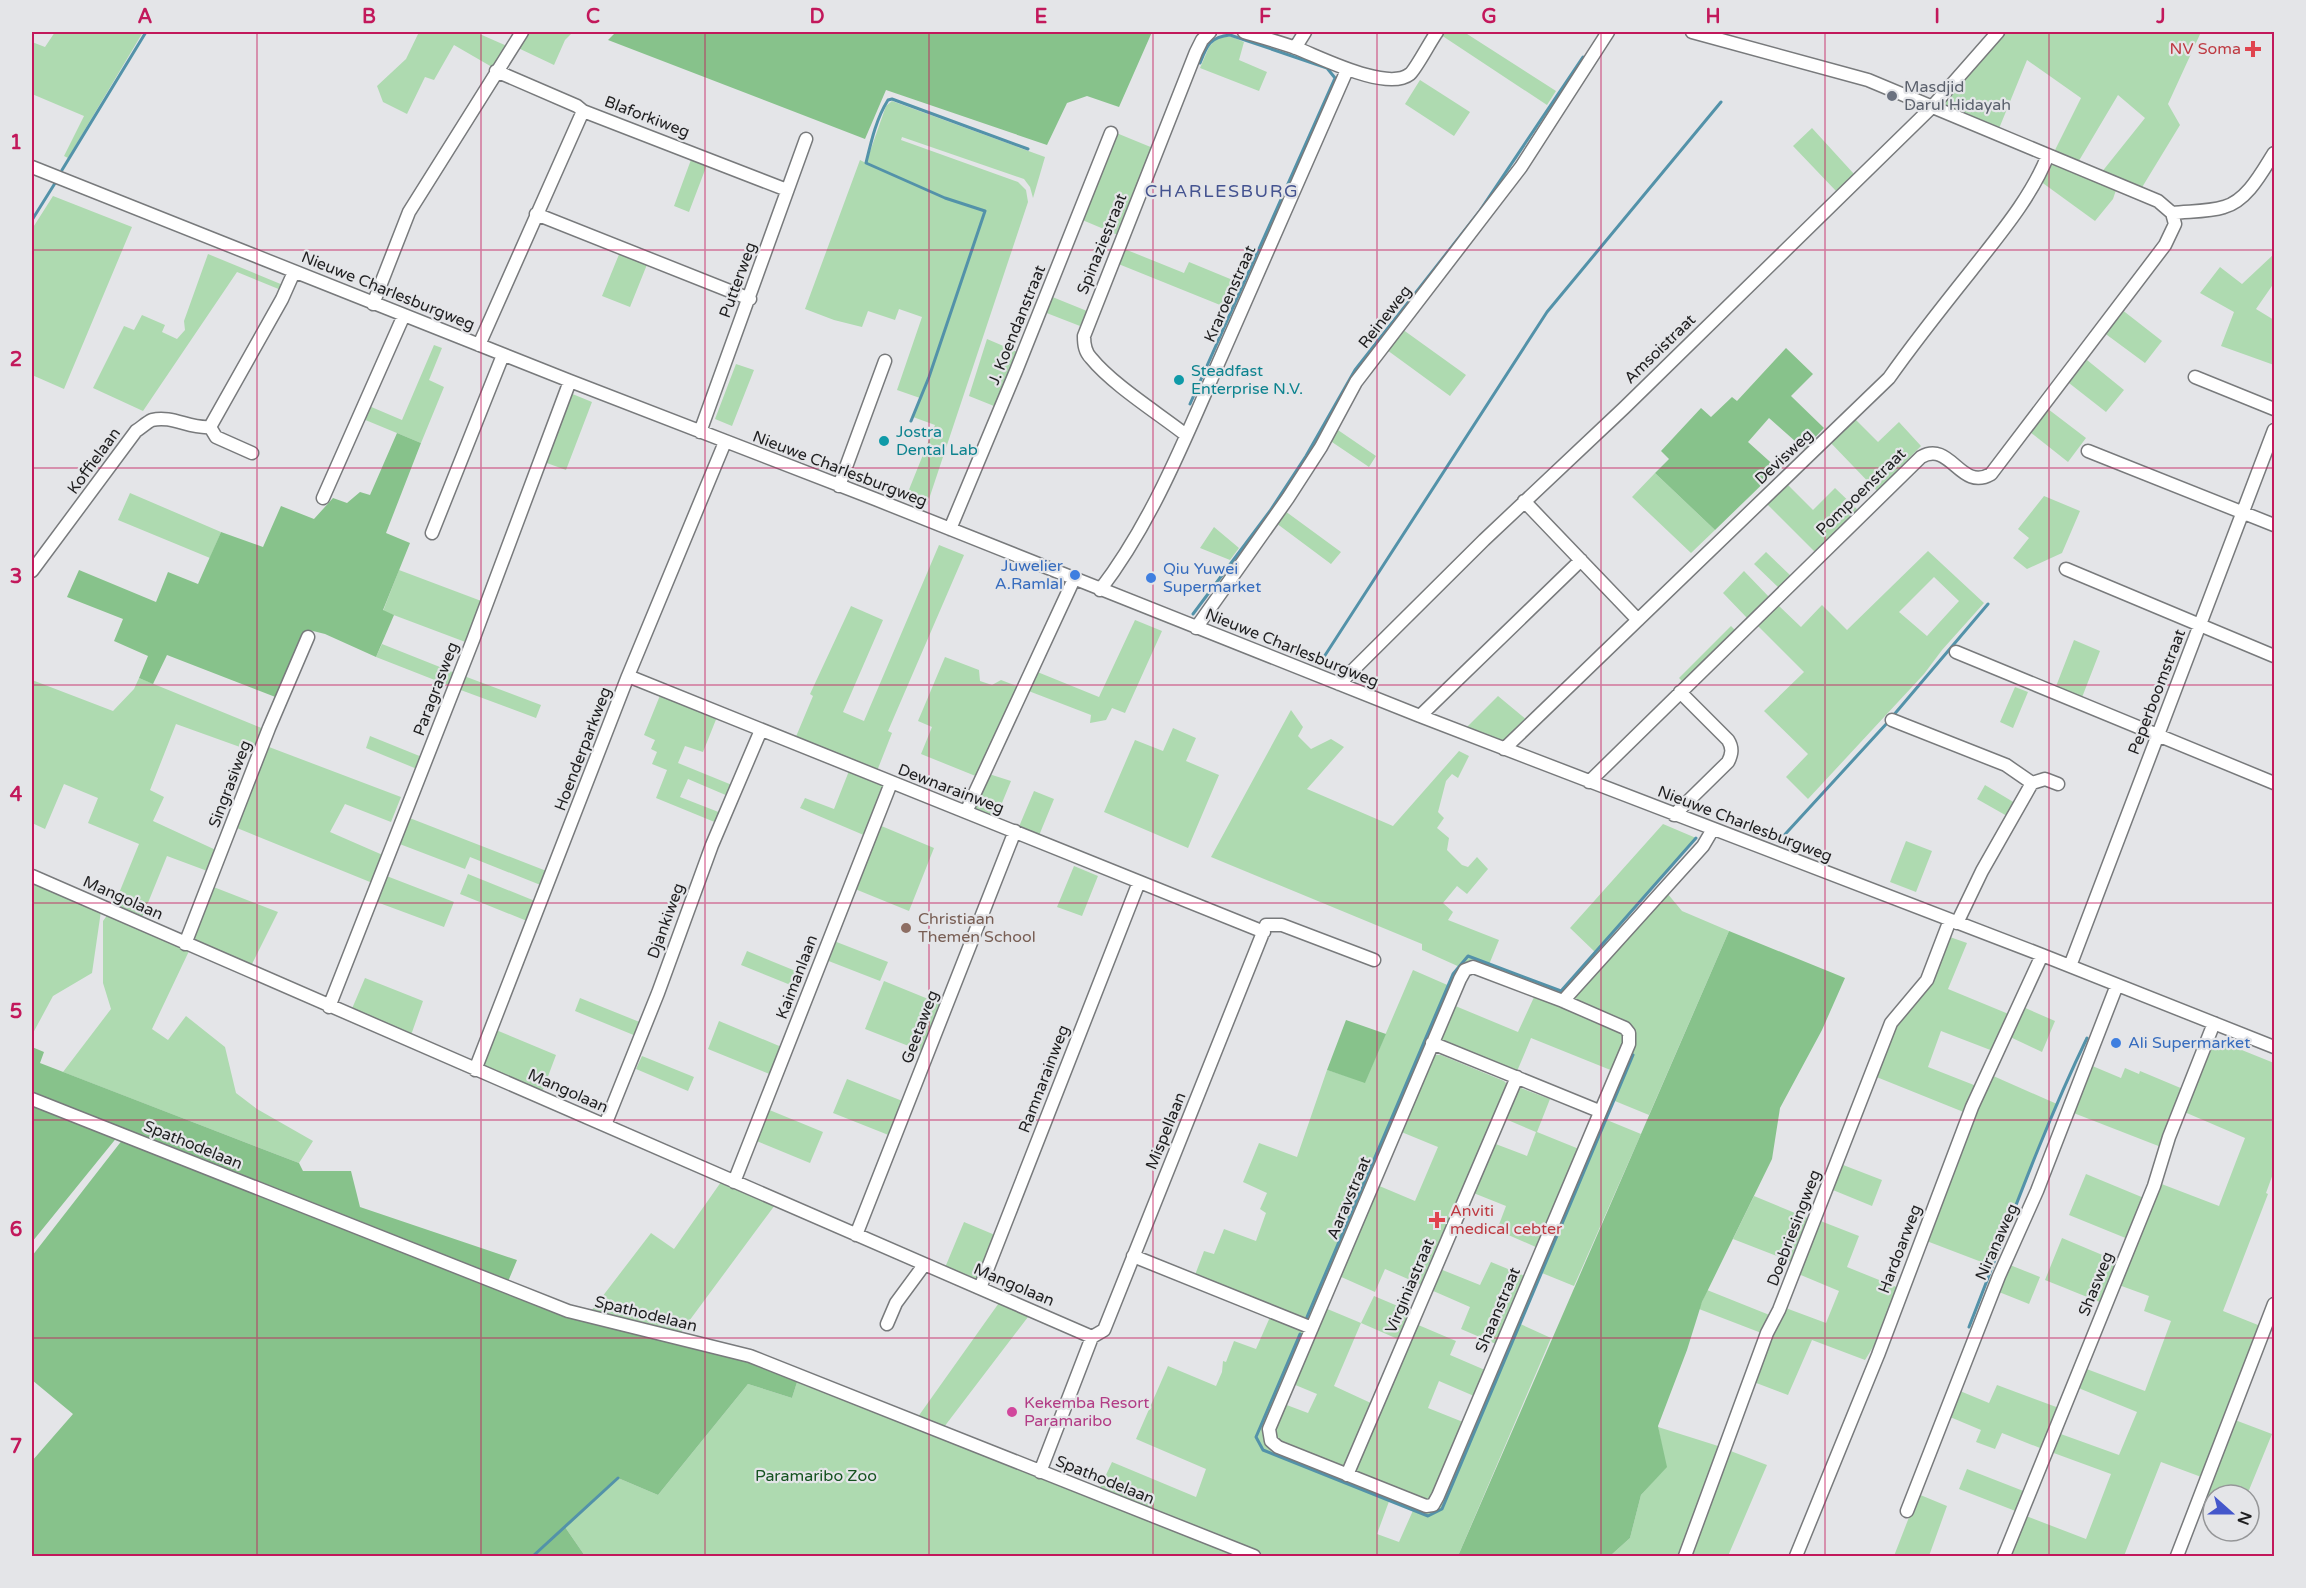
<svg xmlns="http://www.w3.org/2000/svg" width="2306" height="1588" viewBox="0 0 2306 1588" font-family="'Varela Round',sans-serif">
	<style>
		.green { fill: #aedab0; fill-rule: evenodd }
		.forest { fill: #87c28b }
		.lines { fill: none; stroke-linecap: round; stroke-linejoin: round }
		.stream { stroke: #5392a9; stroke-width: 3 }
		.minor-casing { stroke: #787a7c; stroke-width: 15 }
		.minor { stroke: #fff; stroke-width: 12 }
		.grid { fill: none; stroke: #c2185b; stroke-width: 1.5; stroke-opacity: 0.55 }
		.health-dot { fill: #e0444e; stroke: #e4e5e8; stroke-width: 2 }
		.worship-dot { fill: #6b7280; stroke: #e4e5e8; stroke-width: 2 }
		.culture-dot { fill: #0f9aa8; stroke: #e4e5e8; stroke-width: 2 }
		.shop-dot { fill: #3f7fe0; stroke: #e4e5e8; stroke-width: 2 }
		.education-dot { fill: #8d6e63; stroke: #e4e5e8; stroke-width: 2 }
		.hotel-dot { fill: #d1479c; stroke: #e4e5e8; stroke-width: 2 }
		.labels { text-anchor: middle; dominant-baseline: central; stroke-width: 4.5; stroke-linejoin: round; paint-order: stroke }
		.health-label { font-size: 16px; fill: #be3a42; stroke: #e4e5e8; text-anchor: end }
		.worship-label { font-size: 16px; fill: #5b616d; stroke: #e4e5e8; text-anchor: start }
		.street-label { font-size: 16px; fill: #1f1f20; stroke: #e4e5e8 }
		.culture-label { font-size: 16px; fill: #0d838f; stroke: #e4e5e8; text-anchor: start }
		.shop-label { font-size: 16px; fill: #366cbe; stroke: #e4e5e8; text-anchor: start }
		.education-label { font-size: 16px; fill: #785e54; stroke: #e4e5e8; text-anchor: start }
		.hotel-label { font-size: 16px; fill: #b23c85; stroke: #e4e5e8; text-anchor: start }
		.park-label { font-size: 16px; fill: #155320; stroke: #e4e5e8 }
		.neighbourhood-label { font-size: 18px; letter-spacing: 1.5px; fill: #445390; stroke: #e4e5e8 }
		.neatline { fill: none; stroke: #c2185b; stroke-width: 2 }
		.grid-label { font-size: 20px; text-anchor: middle; font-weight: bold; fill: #c2185b }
	</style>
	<rect width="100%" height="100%" fill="#e4e5e8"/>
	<path class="green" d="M55 32H143L68 158 64 156 84 116 32 94V42L45 47Z
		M419 32H475L507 46 492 67 454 45 434 80 425 77 407 114 383 102 377 86 406 59Z
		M526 32H573L565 40 554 65 516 47Z
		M1443 32H1464L1556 91 1547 105 1441 35Z
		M2001 32H2201L2168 104 2180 125 2141 189 2101 173 2145 118 2118 95 2077 164 2053 154 2081 98 2027 60 1998 131 1943 108 1941 101Z
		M1218 37H1232L1244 42 1239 60 1267 72 1259 91 1200 68 1209 47Z
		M1420 80 1470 112 1454 136 1405 104Z
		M892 101 1045 157 1033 198 1030 187 1024 179 902 137 901 140 1018 182 1026 190 1028 202 927 505 906 497 935 425 913 417 920 398 897 390 922 317 899 309 895 320 868 311 862 327 834 320 805 309 860 160 866 163 886 106Z
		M1812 128 1854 174 1836 191 1793 146Z
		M1114 132 1153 148 1118 235 1080 219Z
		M692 157 708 162 689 212 674 206Z
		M2054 162 2117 187 2113 199 2095 221 2040 181 2050 165Z
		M53 196 132 227 64 389 32 375V229Z
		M1122 248 1184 273 1189 262 1240 283 1230 309 1116 263Z
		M620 252 648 262 630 307 602 296Z
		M208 254 283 285 281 290 237 272 143 411 93 388 124 326 134 330 142 315 165 325 162 332 177 339 185 330 184 321Z
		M2274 254V283L2256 309 2274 320V365L2221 346 2234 312 2200 293 2220 267 2242 284Z
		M1050 296 1087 311 1080 326 1044 312Z
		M2121 309 2162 341 2145 363 2103 332Z
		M1402 329 1466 375 1450 396 1387 350Z
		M987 339 1020 353 999 408 969 396Z
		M434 345 442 348 429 380 444 387 421 443 363 419 369 406 402 420Z
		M2087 360 2124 390 2106 412 2069 383Z
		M736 364 754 370 732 426 715 419Z
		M570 393 592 402 566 470 544 462Z
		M2048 409 2086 438 2068 462 2030 432Z
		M1854 418 1878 442 1899 422 1921 446 1877 491 1829 441Z
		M1335 428 1376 456 1369 467 1329 440Z
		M1655 473 1715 530 1691 553 1632 497Z
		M1785 482 1813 510 1835 488 1860 512 1817 554 1764 501Z
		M130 493 221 532 210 558 118 520Z
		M2044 496 2080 511 2062 553 2027 569 2013 558 2029 538 2018 529Z
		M1285 511 1341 552 1331 564 1276 523Z
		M1214 527 1239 548 1230 560 1200 548Z
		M939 545 964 555 888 731 892 733 877 771 795 739 813 696 810 694 851 606 883 620 843 712 864 721Z
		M1928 551 1984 603 1942 650 1924 674 1808 799 1786 777 1808 754 1764 711 1804 672 1756 624 1777 604 1801 627 1822 605 1847 630ZM1934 577 1959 601 1927 636 1899 612Z
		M1766 552 1792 577 1780 589 1754 564Z
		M399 570 484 602 468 643 383 611Z
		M1744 571 1770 598 1749 620 1723 593Z
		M1135 620 1162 631 1125 713 1112 708 1106 720 1090 723 1091 715 1026 690 1035 671 1099 697Z
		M1731 626 1736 631 1684 683 1679 678Z
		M2074 640 2100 651 2081 700 2055 689Z
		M382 644 455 673 450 686 376 657Z
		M945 657 979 670 980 681 992 685 1001 680 1019 687 978 777 921 754 932 727 918 721Z
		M464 676 541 705 536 718 458 689Z
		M139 678 264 729 257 753 176 724 150 790 164 797 153 821 218 851 210 872 167 856 141 920 113 908 139 844 88 823 98 798 64 784 45 829 32 823 34 813 32 811V680L113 711 134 689Z
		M2015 687 2028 692 2013 728 2000 722Z
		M661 693 717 717 703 752 685 746 678 763 732 785 728 796 688 779 680 797 721 813 717 823 656 798 667 770 652 764 657 752 651 749 655 740 644 735Z
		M1498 696 1528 721 1505 743 1466 728Z
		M1291 710 1303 727 1298 736 1311 749 1331 739 1344 747 1307 789 1393 826 1459 751 1469 756 1458 778 1452 774 1446 781 1438 812 1444 818 1437 828 1449 838 1447 850 1462 865 1468 867 1477 857 1488 869 1467 894 1457 886 1443 903 1453 912 1448 920 1499 940 1488 967 1462 968 1422 950V944L1211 857Z
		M1173 728 1196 738 1186 761 1219 775 1188 848 1104 812 1135 740 1163 751Z
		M370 736 422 757 417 769 366 748Z
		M269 747 401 797 391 822 345 804 330 832 385 856 375 884 237 828Z
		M849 771 883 785 884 789 866 836 800 808 805 798 834 809Z
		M989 774 1011 781 995 820 974 811 973 806Z
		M1985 785 2015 803 2007 816 1977 799Z
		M1034 791 1054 799 1038 838 1018 829Z
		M407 817 549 872 543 886 470 857 465 869 397 843Z
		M1663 824 1696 838 1595 952 1570 928Z
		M879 825 934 848 909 911 855 889Z
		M1906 841 1932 851 1916 892 1890 882Z
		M1074 866 1098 876 1082 916 1057 907Z
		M468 874 535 901 527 921 460 894Z
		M384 875 454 902 444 927 374 901Z
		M32 880 101 911 92 973 53 996 32 1035Z
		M211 886 278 912 250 968 193 940V934Z
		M1667 893 1682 911 1729 931 1649 1115 1610 1099 1634 1044 1636 1033 1626 1023 1574 1000 1575 997Z
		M108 914 190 949 152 1029 168 1040 186 1016 225 1047 236 1093 257 1109 313 1141 299 1163 63 1072 111 1009 103 983V921Z
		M1947 936 1967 943 1948 989 2011 1015 1993 1051 1941 1031 1928 1067 1979 1087 1966 1113 1874 1076 1896 1022Z
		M834 941 888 962 880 981 826 960Z
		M747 951 803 974 798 988 741 965Z
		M1413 970 1452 987 1265 1439 1391 1496 1377 1534 1399 1542 1415 1506 1430 1510 1516 1322 1551 1338 1458 1556H1261L1098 1492 1112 1462 1196 1497 1206 1469 1136 1439 1168 1366 1216 1386 1222 1372 1223 1361 1226 1362 1234 1341 1256 1349 1274 1308 1195 1275 1204 1251 1214 1254 1224 1229 1256 1241 1266 1213 1260 1209 1267 1193 1243 1182 1259 1143 1297 1157 1327 1070 1365 1082Z
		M365 978 423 1001 410 1038 351 1011Z
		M884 981 943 1005 924 1052 865 1029Z
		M1535 995 1621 1030 1625 1035V1042L1613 1071 1531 1038 1515 1076 1439 1043 1453 1005 1518 1032Z
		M580 998 642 1023 636 1036 575 1011Z
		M2023 1007 2055 1021 2042 1052 2008 1036Z
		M719 1021 784 1048 772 1075 708 1049Z
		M496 1030 556 1055 541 1095 481 1065Z
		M2212 1038 2274 1063V1171L2266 1193 2268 1194 2223 1311 2263 1327 2204 1478 2161 1462 2124 1556H2010L2026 1516 2086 1539 2111 1474 2051 1452 2058 1433 2119 1455 2137 1412 2076 1387 2084 1368 2145 1391 2171 1321 2144 1311 2149 1296 2116 1284 2159 1183 2219 1206 2245 1138 2182 1111Z
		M1434 1055H1441L1504 1081 1508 1085 1424 1286 1385 1269 1375 1292 1339 1276 1377 1185 1415 1201 1438 1147 1399 1131 1430 1059Z
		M642 1056 694 1077 688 1091 636 1069Z
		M2090 1065 2121 1078 2125 1068 2139 1074 2140 1071 2183 1089 2161 1147 2071 1112Z
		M1991 1075 2057 1104 1992 1266 1924 1240Z
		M847 1079 905 1102 891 1136 833 1113Z
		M1521 1088 1550 1099 1537 1132 1579 1149 1538 1248 1497 1230 1506 1206 1471 1192 1493 1143 1527 1156 1536 1132 1503 1118 1517 1089Z
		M767 1109 823 1132 810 1163 754 1140Z
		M1602 1118 1641 1134 1574 1286 1537 1271Z
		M1838 1163 1882 1180 1872 1206 1828 1188Z
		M2086 1174 2144 1198 2128 1239 2069 1215Z
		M721 1182 775 1205 678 1336 589 1314 651 1233 674 1249Z
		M1754 1196 1812 1220 1795 1263 1733 1239Z
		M1818 1220 1859 1236 1847 1267 1899 1288 1883 1331 1865 1360 1812 1340 1788 1395 1751 1381 1783 1307 1826 1323 1839 1291 1796 1273Z
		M964 1222 995 1235 981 1276 975 1280 944 1270Z
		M2062 1238 2119 1262 2102 1303 2045 1280Z
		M1491 1262 1525 1276 1496 1344 1461 1329 1470 1307 1431 1290 1440 1269 1480 1285Z
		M2010 1265 2040 1277 2029 1304 1999 1292Z
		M1707 1290 1772 1316 1764 1334 1699 1309Z
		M1374 1296 1412 1312 1400 1340 1361 1323 1334 1386 1373 1404 1345 1466 1340 1467 1276 1440 1273 1430 1284 1404 1308 1413 1317 1394 1293 1384 1325 1308 1361 1323Z
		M1001 1300 1031 1313 941 1431 915 1421Z
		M1416 1324 1456 1341 1450 1355 1485 1370 1474 1396 1439 1381 1428 1408 1463 1422 1434 1497 1422 1501 1356 1472 1355 1466Z
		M798 1379 1238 1556H585L565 1527 618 1478 658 1495 748 1384 792 1398Z
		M1997 1385 2059 1408 2045 1450 2002 1433 1995 1449 1976 1442 1981 1430 1950 1417 1960 1391 1989 1403Z
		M2235 1420 2272 1434 2247 1495H2213V1509L2203 1505Z
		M1658 1427 1715 1445 1767 1465 1728 1556H1610L1630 1538 1641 1495 1666 1467Z
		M1967 1469 2026 1492 2018 1512 1959 1489Z
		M1918 1494 1947 1506 1929 1556H1894Z"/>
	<path class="forest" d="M616 32H1152L1119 107 1087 96 1067 103 1047 145 886 90 865 139 608 40Z
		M1786 348 1813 374 1791 396 1824 428 1804 449 1769 418 1748 442 1778 469 1715 530 1655 473 1669 459 1661 451 1701 408 1711 417 1732 397 1737 401Z
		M397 433 421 443 386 533 410 543 383 610 394 615 376 657 325 634 309 630 278 698 167 655 153 684 139 678 148 656 114 641 123 619 67 597 79 570 156 602 168 572 198 584 221 532 263 547 281 506 314 519 333 498 347 503 360 492 370 495Z
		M1729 931 1845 978 1822 1030 1780 1108 1772 1159 1702 1302 1687 1350 1658 1426 1667 1467 1641 1495 1630 1538 1610 1556H1458Z
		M1346 1020 1386 1034 1365 1083 1327 1070Z
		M32 1047 44 1052 40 1063 299 1163 303 1171H351L360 1207 517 1260 507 1284 32 1096Z
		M32 1103 118 1136 32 1242Z
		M123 1139 561 1313 749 1359 798 1379 792 1398 748 1384 658 1495 618 1478 565 1527 585 1556H32V1461L73 1414 32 1380V1256Z"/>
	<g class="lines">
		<path class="stream" d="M62 170 146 32
			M32 220 57 180
			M1190 404 1335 78 1327 68 1230 35C1210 37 1207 45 1200 63
			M911 421 929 377 985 211 945 198 866 163C871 142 876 119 888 100L892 99 1028 149
			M1193 614 1270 511 1306 456 1355 370 1479 212 1583 57
			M1322 660 1547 312 1721 102
			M1892 717 1988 604
			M1778 842 1888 722
			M1307 1317 1453 974 1468 956 1561 991 1696 838
			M1969 1327C2007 1230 2042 1131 2087 1038
			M1300 1334 1256 1437 1263 1450 1428 1516 1442 1509 1633 1055
			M533 1556 618 1478"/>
		<defs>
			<path id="minor" d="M1244 32C1261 37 1279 42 1296 48 1320 57 1387 92 1410 74 1416 69 1431 40 1437 32
				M1692 32 1868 80 2158 201 2172 213C2189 211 2208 212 2224 207 2247 201 2262 172 2274 153
				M1295 48 1305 32
				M496 71 577 106 583 111 787 190
				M32 167 570 381 875 499 1420 716 2042 955 2274 1047
				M536 214 750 299
				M373 304 409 212 522 32
				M479 345 583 111
				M2195 377 2274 409
				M210 427 216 437 252 453
				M700 432 806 139
				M1186 435C1158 413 1113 385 1091 358 1085 352 1084 345 1084 336L1196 52 1202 40 1210 32
				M2088 451 2274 525
				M839 486 885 361
				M323 498 404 315
				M1524 501 1638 620
				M950 529 1016 371 1111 133
				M432 533 503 355
				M2066 569 2274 656
				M32 571 136 431C141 428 147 422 152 420 172 415 190 429 210 427L282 299 294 272
				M1100 590C1153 521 1186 436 1221 357 1263 261 1305 166 1347 70
				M1196 628 1288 498 1321 447 1356 382 1521 167 1608 32
				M1956 652 2274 783
				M628 676 1264 932
				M1339 684 1484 540 1624 408 1932 107 1998 32
				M1420 716 1581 560
				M1892 720 2006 765 2032 783 2045 779 2058 784
				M1504 749 1889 378C1915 341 1943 306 1971 271 1999 235 2031 198 2048 155
				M1589 782 1921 457C1951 440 1960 492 1991 474L2165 245 2175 224 2172 213
				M966 812 1074 579
				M1674 815 1728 762C1732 754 1733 748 1728 740L1680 692
				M32 876 1092 1337
				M1957 923 1982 871 2032 783
				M185 944 269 728 308 637
				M2070 966 2274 430
				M1473 967 1563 1001 1625 1028 1629 1033V1044L1438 1496 1433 1505 1426 1506 1278 1447 1271 1441 1269 1429 1460 979 1465 970Z
				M1563 1001 1703 846 1713 829
				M329 1007 473 640 570 381
				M1432 1043 1599 1111
				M475 1070 628 676 725 442
				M32 1099 568 1311 750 1356 1254 1556
				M605 1125 658 993 712 845 761 730
				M734 1182 891 783
				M856 1235 1015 831
				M1133 1256 1312 1328
				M980 1288 1139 882
				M887 1324 896 1303 924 1265
				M1092 1337 1104 1330 1266 925H1282L1374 960
				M1040 1472 1092 1337
				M1347 1475 1517 1077
				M1907 1511 1999 1276 2037 1191 2117 985
				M1685 1556 1767 1333 1779 1310 1891 1023 1927 980 1950 920
				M1796 1556 1878 1355 1972 1107 2042 955
				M2004 1556 2154 1186 2169 1137 2214 1023
				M2177 1556 2274 1304"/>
		</defs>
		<use href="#minor" class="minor-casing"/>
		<use href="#minor" class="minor"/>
	</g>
	<path class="grid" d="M257 32V1556M481 32V1556M705 32V1556M929 32V1556M1153 32V1556M1377 32V1556M1601 32V1556M1825 32V1556M2049 32V1556M32 250H2274M32 468H2274M32 685H2274M32 903H2274M32 1120H2274M32 1338H2274"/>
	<g class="health-dot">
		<path d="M2250 40h6v6h6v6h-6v6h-6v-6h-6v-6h6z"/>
		<path d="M1434 1211h6v6h6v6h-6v6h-6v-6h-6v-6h6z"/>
	</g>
	<circle class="worship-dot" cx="1892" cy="96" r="6"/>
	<g class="culture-dot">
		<circle cx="1179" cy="380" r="6"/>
		<circle cx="884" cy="441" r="6"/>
	</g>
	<g class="shop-dot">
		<circle cx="1075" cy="575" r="6"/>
		<circle cx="1151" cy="578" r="6"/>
		<circle cx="2116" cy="1043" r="6"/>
	</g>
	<circle class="education-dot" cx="906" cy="928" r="6"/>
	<circle class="hotel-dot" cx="1012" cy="1412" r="6"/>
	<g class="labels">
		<g class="health-label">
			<text x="2241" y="49">NV Soma</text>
			<text x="1450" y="1211" text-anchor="start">Anviti<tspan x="1450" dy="18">medical cebter</tspan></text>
		</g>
		<g class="worship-label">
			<text x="1904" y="87">Masdjid<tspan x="1904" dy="18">Darul Hidayah</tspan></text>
		</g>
		<g class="street-label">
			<text transform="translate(647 117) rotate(21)">Blaforkiweg</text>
			<text transform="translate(1102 244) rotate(-68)">Spinaziestraat</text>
			<text transform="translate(738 280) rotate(-70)">Putterweg</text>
			<text transform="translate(388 291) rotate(22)">Nieuwe Charlesburgweg</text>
			<text transform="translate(1230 294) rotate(-66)">Kraroenstraat</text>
			<text transform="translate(1385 317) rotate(-52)">Reineweg</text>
			<text transform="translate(1017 325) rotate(-68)">J. Koendanstraat</text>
			<text transform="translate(1660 349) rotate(-44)">Amsoistraat</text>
			<text transform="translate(1784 457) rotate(-43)">Devisweg</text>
			<text transform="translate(94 461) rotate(-54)">Koffielaan</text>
			<text transform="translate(840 469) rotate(21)">Nieuwe Charlesburgweg</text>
			<text transform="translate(1861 492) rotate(-44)">Pompoenstraat</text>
			<text transform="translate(1292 648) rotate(22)">Nieuwe Charlesburgweg</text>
			<text transform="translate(436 689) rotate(-69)">Paragrasweg</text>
			<text transform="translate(2157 692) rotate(-69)">Peperboomstraat</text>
			<text transform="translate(583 749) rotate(-69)">Hoenderparkweg</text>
			<text transform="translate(230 784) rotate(-69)">Singrasiweg</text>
			<text transform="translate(951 789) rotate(21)">Dewnarainweg</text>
			<text transform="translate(1745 824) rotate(21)">Nieuwe Charlesburgweg</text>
			<text transform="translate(123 898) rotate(24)">Mangolaan</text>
			<text transform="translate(666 921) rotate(-70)">Djankiweg</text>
			<text transform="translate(797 977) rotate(-69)">Kaimanlaan</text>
			<text transform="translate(920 1027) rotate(-69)">Geetaweg</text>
			<text transform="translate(1044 1079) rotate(-69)">Ramnarainweg</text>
			<text transform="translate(568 1091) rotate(24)">Mangolaan</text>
			<text transform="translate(1166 1131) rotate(-68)">Mispellaan</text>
			<text transform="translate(193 1145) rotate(22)">Spathodelaan</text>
			<text transform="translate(1349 1198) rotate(-67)">Aaravstraat</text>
			<text transform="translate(1794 1228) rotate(-69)">Doebriesingweg</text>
			<text transform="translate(1997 1242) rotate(-66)">Niranaweg</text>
			<text transform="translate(1900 1249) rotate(-69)">Hardoarweg</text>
			<text transform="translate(2096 1284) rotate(-68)">Shasweg</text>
			<text transform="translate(1014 1285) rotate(23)">Mangolaan</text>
			<text transform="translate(1410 1286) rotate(-67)">Virginiastraat</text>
			<text transform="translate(1498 1310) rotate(-67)">Shaanstraat</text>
			<text transform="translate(646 1314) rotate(14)">Spathodelaan</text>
			<text transform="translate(1105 1480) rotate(22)">Spathodelaan</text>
		</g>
		<g class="culture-label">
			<text x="1191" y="371">Steadfast<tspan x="1191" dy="18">Enterprise N.V.</tspan></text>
			<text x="896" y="432">Jostra<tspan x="896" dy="18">Dental Lab</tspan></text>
		</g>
		<g class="shop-label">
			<text x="1063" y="566" text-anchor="end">Juwelier<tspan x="1063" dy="18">A.Ramlal</tspan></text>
			<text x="1163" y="569">Qiu Yuwei<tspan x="1163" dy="18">Supermarket</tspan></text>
			<text x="2128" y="1043">Ali Supermarket</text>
		</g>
		<g class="education-label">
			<text x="918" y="919">Christiaan<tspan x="918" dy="18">Themen School</tspan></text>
		</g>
		<g class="hotel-label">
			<text x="1024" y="1403">Kekemba Resort<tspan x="1024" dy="18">Paramaribo</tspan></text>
		</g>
		<g class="park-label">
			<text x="816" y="1476">Paramaribo Zoo</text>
		</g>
		<g class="neighbourhood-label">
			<text x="1222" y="191">CHARLESBURG</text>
		</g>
	</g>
	<rect width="2306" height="1588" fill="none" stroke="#e4e5e8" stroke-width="66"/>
	<g transform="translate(2231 1513) rotate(111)"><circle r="28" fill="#e4e5e8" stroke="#959698" stroke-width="1.5"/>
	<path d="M0-4.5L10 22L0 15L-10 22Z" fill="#4457cb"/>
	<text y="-9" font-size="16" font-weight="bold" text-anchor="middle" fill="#1f1f20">N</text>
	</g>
	<rect x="33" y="33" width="2240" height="1522" class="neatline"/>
	<g class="grid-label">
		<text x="145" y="23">A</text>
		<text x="369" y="23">B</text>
		<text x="593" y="23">C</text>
		<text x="817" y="23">D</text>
		<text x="1041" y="23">E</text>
		<text x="1265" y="23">F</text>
		<text x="1489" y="23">G</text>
		<text x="1713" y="23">H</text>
		<text x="1937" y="23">I</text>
		<text x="2161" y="23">J</text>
		<text x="16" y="149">1</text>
		<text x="16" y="366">2</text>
		<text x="16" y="583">3</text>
		<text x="16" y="801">4</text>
		<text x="16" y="1018">5</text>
		<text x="16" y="1236">6</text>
		<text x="16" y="1453">7</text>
	</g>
</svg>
